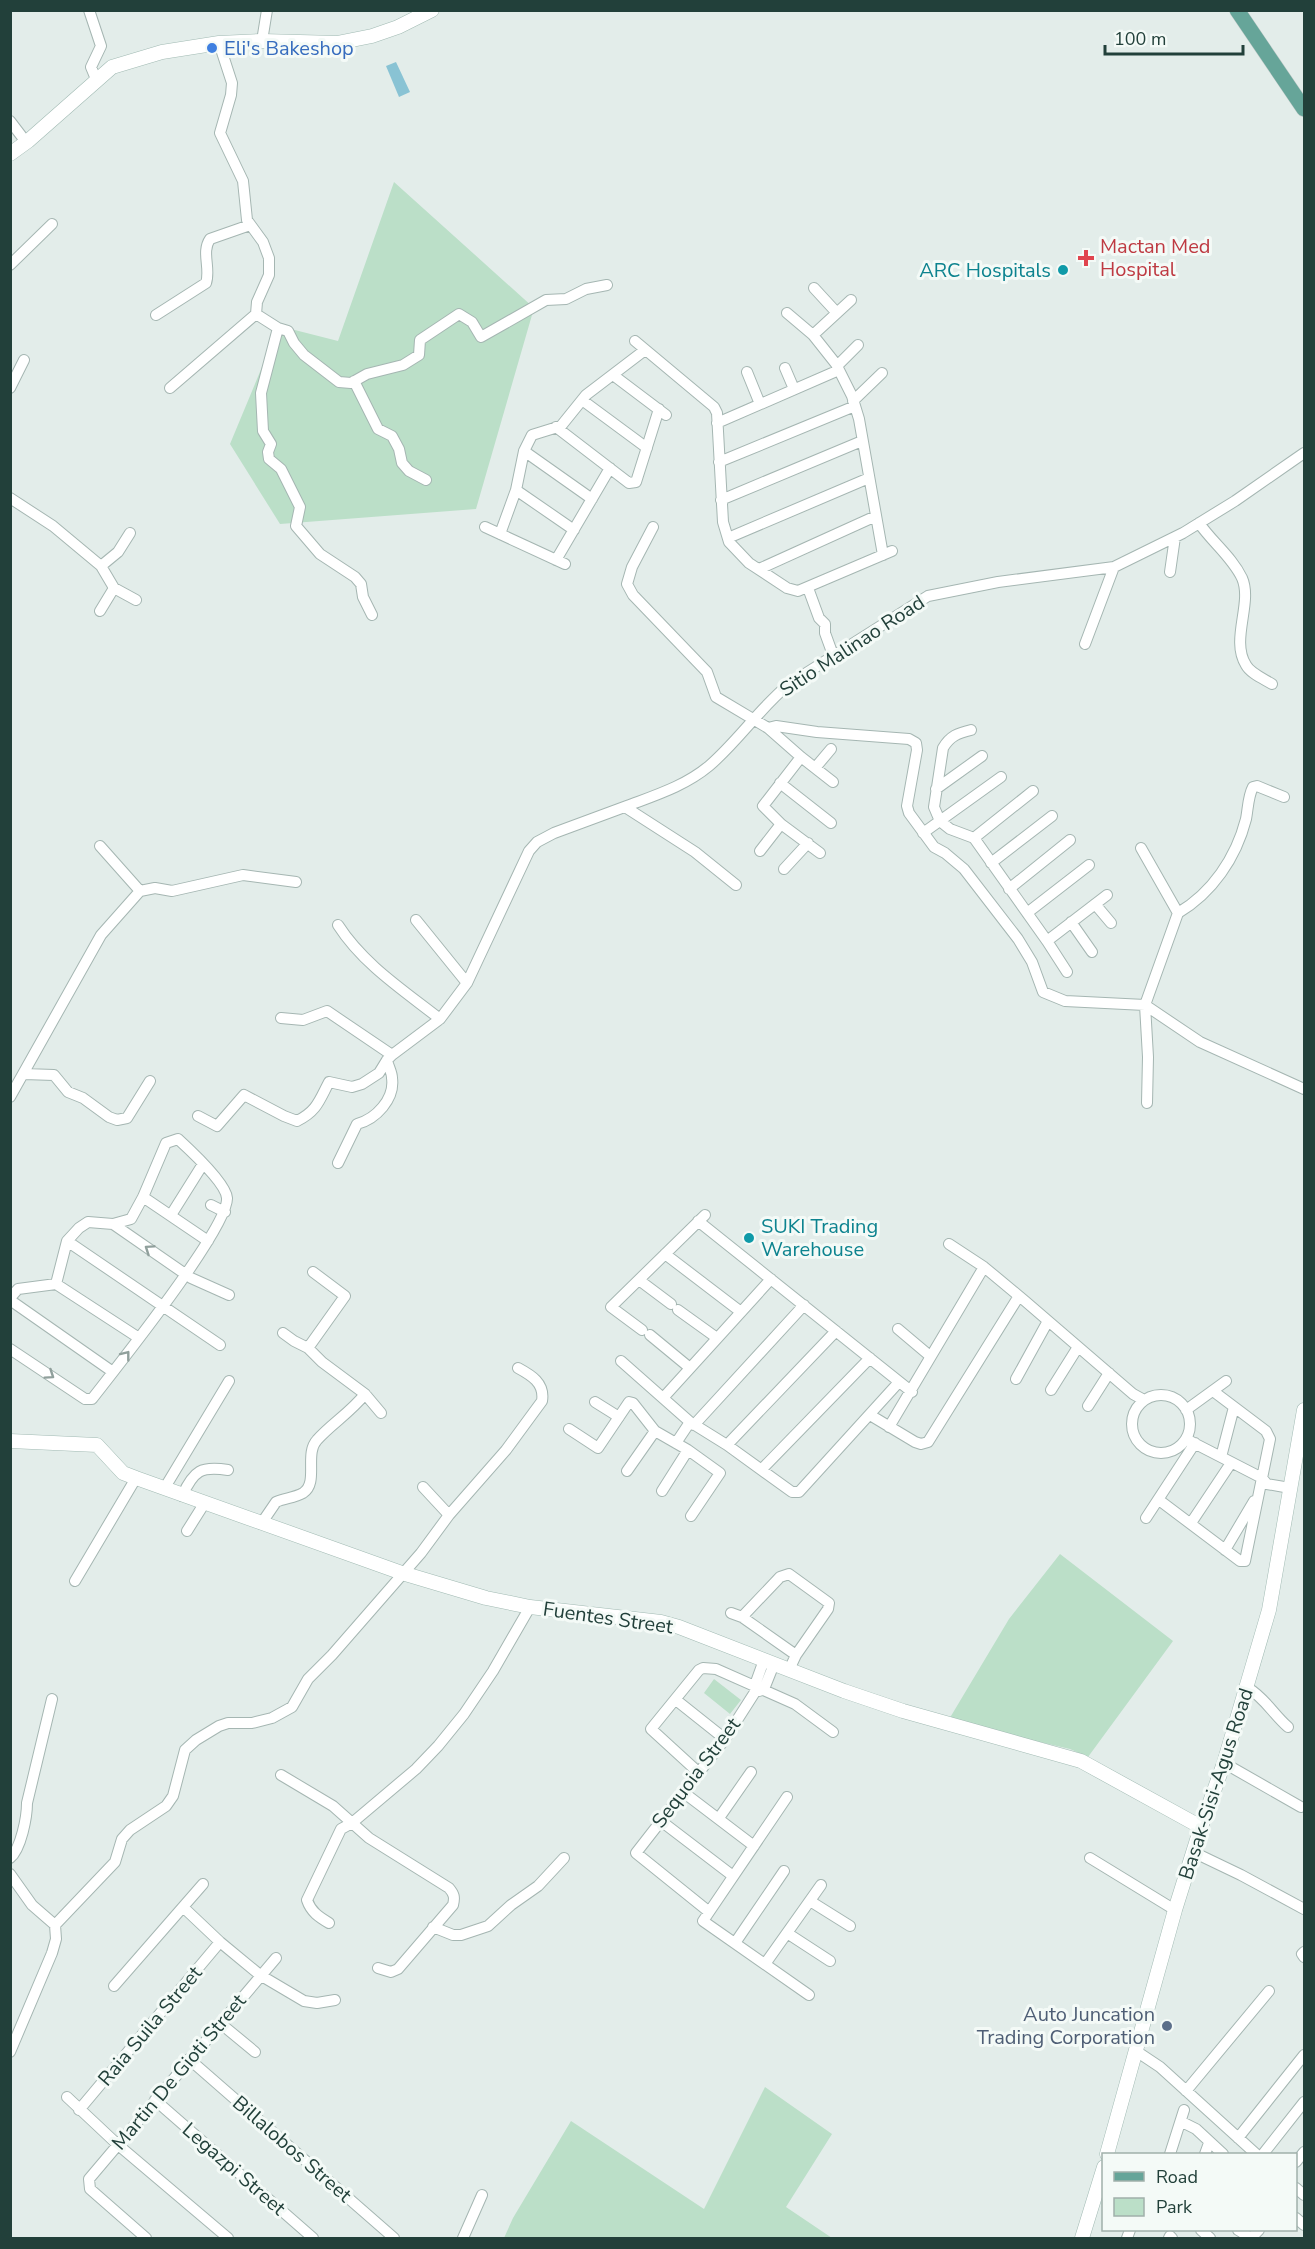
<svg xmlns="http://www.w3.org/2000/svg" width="1315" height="2249" viewBox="0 0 1315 2249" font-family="'Nunito Sans',sans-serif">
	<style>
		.green { fill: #bbdfc8 }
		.water { fill: #89c3d4 }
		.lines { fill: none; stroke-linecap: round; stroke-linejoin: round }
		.street-casing { stroke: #a5b6b2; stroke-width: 12 }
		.secondary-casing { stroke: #a1bab3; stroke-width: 15 }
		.primary-casing { stroke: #c1cac8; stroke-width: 16 }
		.street { stroke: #fff; stroke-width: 10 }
		.secondary { stroke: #fff; stroke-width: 14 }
		.primary { stroke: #66a599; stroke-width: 15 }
		.oneway { stroke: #90a09c }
		.shop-dot { fill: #3f7fe0; stroke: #f4faf7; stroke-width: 2 }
		.health-dot { fill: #e0444e; stroke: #f4faf7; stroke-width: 2 }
		.culture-dot { fill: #0f9aa8; stroke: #f4faf7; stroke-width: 2 }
		.service-dot { fill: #5c6f8a; stroke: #f4faf7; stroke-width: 2 }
		.labels { text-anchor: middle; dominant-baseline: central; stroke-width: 6; stroke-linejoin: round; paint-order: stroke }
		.shop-label { font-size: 20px; fill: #366cbe; stroke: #f4faf7; text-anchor: start }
		.health-label { font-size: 20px; fill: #be3a42; stroke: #f4faf7; text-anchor: start }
		.culture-label { font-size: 20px; fill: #0d838f; stroke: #f4faf7; text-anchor: end }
		.street-label { font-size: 20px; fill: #22403a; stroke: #f4faf7 }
		.service-label { font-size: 20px; fill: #4e5e75; stroke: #f4faf7; text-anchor: end }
	</style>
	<rect width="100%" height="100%" fill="#e3edea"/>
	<path class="green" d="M394 182 534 308 476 509 280 524 230 444 279 326 338 341Z
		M1060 1554 1173 1641 1088 1757 1070 1749 948 1721 1009 1619Z
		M714 1679 741 1700 730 1714 704 1693Z
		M765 2087 832 2134 786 2207 832 2238H504L513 2218 571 2121 704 2209Z"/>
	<path class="water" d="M396 62 410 92 399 97 386 66Z"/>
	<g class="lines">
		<defs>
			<path id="street" d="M89 10 101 46 91 67 96 79
				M262 41 267 10
				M10 121 26 142
				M10 265 52 224
				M814 288 837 313
				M787 313 813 335 836 364 852 396 859 419 883 555
				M256 314 278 328 261 393 263 431 271 444 268 452 269 459 281 469 300 507 296 526 320 554 355 577 361 584 363 597 372 615
				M156 315 206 283C211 269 201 252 210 239L250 225
				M278 328 288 331 294 343 304 355 339 382 351 383 367 374 403 365 419 355 420 340 459 314 472 322 481 337 546 300 566 299 586 289 607 285
				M813 335 851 300
				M635 341 714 407 717 413 723 522 729 542 749 563 787 588 798 591 892 551
				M837 366 858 345
				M785 368 794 389
				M747 372 760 404
				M613 375 666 415
				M354 381 378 429 392 436 399 449 402 463 409 471 426 480
				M10 388 24 360
				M170 388 256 314 257 302 269 275V258L263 242 247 220 243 181 220 133 231 95 232 83 219 43
				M582 400 647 448
				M853 401 882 373
				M717 423 839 370
				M556 427 629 483 636 482 659 409
				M524 451 592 499
				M719 462 855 406
				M516 490 574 530
				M10 498 53 526 101 566 114 588 136 600
				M721 500 862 441
				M1199 523C1212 542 1232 557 1242 578 1253 603 1230 640 1246 665 1250 673 1264 679 1272 684
				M485 527 565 564
				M653 527 632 567 627 584 633 595 707 672 716 697 768 728 801 757 833 782
				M500 534 516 490 524 451 532 435 561 426 586 395 645 350
				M728 538 869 478
				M556 560 610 468
				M101 566 118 552 130 533
				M759 569 876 516
				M1170 572 1175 537
				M808 588 819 618 825 624V633L833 655
				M100 611 114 588
				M1085 644 1114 567
				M768 728 776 726 817 732 909 739 916 743 917 750 907 806 909 813 934 847 945 853 964 869 1018 939 1032 962 1043 992 1065 1001 1145 1005 1200 1042 1304 1089
				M971 730C958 733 950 736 943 748L934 807 940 821 950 829 974 838 1047 941 1067 972
				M801 757 763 806 781 824 820 853
				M815 768 831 749
				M780 783 831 823
				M936 789 982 756
				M625 807 695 852 736 885
				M923 833 1001 777
				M974 838 1033 791
				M100 846 140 891
				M1141 848 1178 913
				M760 851 781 824
				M991 863 1052 816
				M784 869 808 843
				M1009 889 1070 840
				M1095 904 1111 923
				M1027 913 1089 865
				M416 920 467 983
				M1071 922 1092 952
				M338 925C363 964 403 990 440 1019
				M1047 941 1107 895
				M281 1018 303 1020 327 1011 392 1055
				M24 1074 54 1075 68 1092 83 1098 109 1117 117 1120 127 1118 150 1081
				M10 1097 101 935 140 891 155 888 172 891 243 875 296 882
				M1147 1103 1148 1057 1145 1005 1178 913C1212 893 1236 858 1246 819 1248 809 1248 796 1253 787L1257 786 1284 797
				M198 1116 217 1126 244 1095 284 1116 297 1121C317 1111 319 1101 329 1082L352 1087 362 1084 379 1073 387 1060 392 1055 440 1019 467 983 529 851 537 842 554 833C578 824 603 815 627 806 656 795 685 786 709 766 738 741 759 709 789 684L928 596 998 582 1114 567 1183 533 1235 501 1304 453
				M338 1163 357 1124C376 1119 395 1099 392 1078 392 1072 388 1066 387 1060
				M143 1197 208 1241
				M211 1205 225 1212
				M171 1215 203 1164
				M698 1221 912 1392
				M113 1224 191 1278 229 1295
				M67 1241 220 1345
				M949 1244 984 1267 1025 1301 1133 1394 1144 1400
				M665 1254 741 1312
				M639 1280 671 1304
				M56 1284 139 1338
				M10 1298 18 1289 56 1284 67 1241 79 1228 88 1222 113 1224 131 1219 143 1197 166 1143 178 1139C190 1150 226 1183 227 1198 229 1227 116 1368 92 1399H85L10 1349
				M10 1300 113 1372
				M678 1310 717 1338
				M898 1329 930 1356
				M642 1330 611 1307 705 1215
				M283 1333 294 1341 308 1348 322 1362 365 1394 381 1413
				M650 1335 690 1368
				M308 1348 345 1296 313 1272
				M621 1361 690 1422 727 1445 792 1492H799L899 1382
				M1016 1379 1048 1321
				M1051 1390 1078 1347
				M1132 1424a29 29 0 1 1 58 0a29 29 0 1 1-58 0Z
				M663 1398 771 1279
				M595 1402 619 1417
				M1088 1406 1109 1373
				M1186 1410 1226 1381
				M870 1415 915 1442 921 1444 928 1442 1019 1296
				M694 1425 804 1305
				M889 1427 984 1267
				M569 1429 598 1448 629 1402 633 1403 655 1431 688 1450 720 1473 691 1516
				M1186 1439 1262 1478 1267 1484 1290 1488
				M676 1443 690 1422
				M727 1445 836 1331
				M1221 1457 1234 1407
				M762 1469 870 1358
				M627 1471 655 1431
				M423 1487 449 1515
				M164 1489 229 1381
				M662 1491 688 1450
				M182 1496C194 1470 201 1466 228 1470
				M1159 1500 1240 1561H1245L1270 1439 1266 1431 1213 1391
				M1146 1518 1195 1443
				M1191 1523 1231 1463
				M261 1524 276 1502C285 1498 294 1498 303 1493 319 1483 304 1454 317 1440 331 1424 350 1413 365 1394
				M187 1531 204 1504
				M1225 1550 1254 1501
				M75 1581 136 1478
				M731 1613 742 1617 796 1655
				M742 1617 780 1577 789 1574 829 1603 828 1609 796 1655 789 1670
				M1248 1688C1265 1698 1273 1714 1288 1727
				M759 1691 764 1689 774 1664
				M676 1700 725 1739
				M1224 1763 1301 1807
				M698 1772 651 1729 699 1670 703 1668 716 1669 795 1704 833 1732
				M281 1775 333 1806 369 1838 449 1888C454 1894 455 1897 453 1905L398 1969 391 1972 378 1968
				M683 1792 754 1846
				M787 1797 703 1921 809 1995
				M719 1818 751 1772
				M661 1821 733 1876
				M1193 1852 1241 1875 1304 1909
				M10 1858C21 1849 27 1817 27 1803L52 1699
				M1090 1858 1175 1910
				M10 1874 32 1905 55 1925 56 1939 52 1953 10 2052
				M810 1901 850 1926
				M183 1907 220 1942 260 1975 304 2001 317 2003 335 2000
				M708 1911 636 1853 725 1739 755 1692V1685L764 1660
				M329 1923C319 1917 311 1912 307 1900L341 1829 352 1823 416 1769 438 1746 464 1714 493 1671 530 1607
				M55 1925 115 1862 122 1839 130 1830 166 1806 173 1796 185 1750 196 1740 219 1726 228 1723H252L272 1718 292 1707 308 1679 332 1655 421 1553 449 1515 506 1450 542 1401C545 1383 531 1375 518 1368
				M433 1927 453 1935H461L488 1926 511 1905 538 1886 564 1858
				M787 1933 830 1961
				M735 1943 784 1871
				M1304 1952 1302 1954 1304 1957
				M765 1964 821 1885
				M114 1986 203 1884
				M220 2023 255 2052
				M1136 2051 1160 2067 1256 2154
				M189 2059 394 2238
				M1186 2091 1269 1991
				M67 2097 117 2144 228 2238
				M155 2100 313 2238
				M79 2110 220 1942
				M1182 2122 1196 2129 1223 2154
				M1238 2138 1304 2055
				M1170 2154 1184 2110
				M1205 2154 1209 2143
				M1263 2154 1304 2102
				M1296 2162 1304 2152
				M1296 2188 1304 2195
				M1296 2218 1304 2225
				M1201 2230 1210 2238
				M1238 2230 1251 2238 1259 2230
				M146 2238 90 2189 89 2179 276 1958
				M463 2238 482 2195
				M1127 2238 1130 2230
				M1169 2238 1170 2236 1172 2238"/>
			<path id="secondary" d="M10 154 28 141 112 67 162 52 219 43 262 41 337 43 372 36 398 27 432 10
				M10 1441 97 1445 123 1473 136 1478 402 1573 486 1598 530 1607 661 1622 679 1627 844 1691 903 1711 1081 1761 1201 1827
				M1107 2154 1175 1910 1201 1827 1224 1763 1269 1610 1304 1410
				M1082 2238 1104 2167"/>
			<path id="primary" d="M1237 10 1304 109"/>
		</defs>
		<use href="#street" class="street-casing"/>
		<use href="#secondary" class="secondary-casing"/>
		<use href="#primary" class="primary-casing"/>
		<use href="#street" class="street"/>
		<use href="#secondary" class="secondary"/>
		<use href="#primary" class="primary"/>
	</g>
	<defs><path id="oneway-chevron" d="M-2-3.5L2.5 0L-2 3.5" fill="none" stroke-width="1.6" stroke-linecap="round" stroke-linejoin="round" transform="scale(1.5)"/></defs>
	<g class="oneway">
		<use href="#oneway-chevron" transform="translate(149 1249) rotate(-146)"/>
		<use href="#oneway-chevron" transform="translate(126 1355) rotate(-52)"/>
		<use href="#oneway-chevron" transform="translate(50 1375) rotate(34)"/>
	</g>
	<circle class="shop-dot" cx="212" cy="48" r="6"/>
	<path class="health-dot" d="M1083 249h6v6h6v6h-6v6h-6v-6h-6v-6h6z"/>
	<g class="culture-dot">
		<circle cx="1063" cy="270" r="6"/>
		<circle cx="749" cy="1238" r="6"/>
	</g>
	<circle class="service-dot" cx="1167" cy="2026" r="6"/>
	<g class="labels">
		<g class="shop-label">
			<text x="224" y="48">Eli's Bakeshop</text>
		</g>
		<g class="health-label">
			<text x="1100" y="246">Mactan Med<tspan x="1100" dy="23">Hospital</tspan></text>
		</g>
		<g class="culture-label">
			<text x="1051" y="270">ARC Hospitals</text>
			<text x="761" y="1226" text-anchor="start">SUKI Trading<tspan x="761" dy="23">Warehouse</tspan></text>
		</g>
		<g class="street-label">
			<text transform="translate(852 646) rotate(-33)">Sitio Malinao Road</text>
			<text transform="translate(608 1618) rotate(8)">Fuentes Street</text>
			<text transform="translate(696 1773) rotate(-53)">Sequoia Street</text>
			<text transform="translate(1216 1784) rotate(-72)">Basak-Sisi-Agus Road</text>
			<text transform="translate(150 2026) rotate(-50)">Raia Suila Street</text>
			<text transform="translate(179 2072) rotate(-50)">Martin De Gioti Street</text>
			<text transform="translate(292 2149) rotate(41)">Billalobos Street</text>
			<text transform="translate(234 2169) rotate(41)">Legazpi Street</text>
		</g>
		<g class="service-label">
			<text x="1155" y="2014">Auto Juncation<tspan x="1155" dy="23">Trading Corporation</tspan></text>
		</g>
	</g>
	<rect width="1315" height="2249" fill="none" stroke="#22403a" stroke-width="24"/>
	<rect x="1102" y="2153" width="195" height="78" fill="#f4faf7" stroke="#a0b0ab" stroke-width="1.5"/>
	<rect x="1114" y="2172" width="30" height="9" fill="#66a599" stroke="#a0b0ab" stroke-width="1.5"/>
	<text x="1156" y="2183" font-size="18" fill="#22403a">Road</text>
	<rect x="1114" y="2198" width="30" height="18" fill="#bbdfc8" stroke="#a0b0ab" stroke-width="1.5"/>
	<text x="1156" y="2213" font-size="18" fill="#22403a">Park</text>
	<path d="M1105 45v9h138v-9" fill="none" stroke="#22403a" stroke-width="3"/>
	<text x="1114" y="45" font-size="18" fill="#22403a" stroke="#f4faf7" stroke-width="4.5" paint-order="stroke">100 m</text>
</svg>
